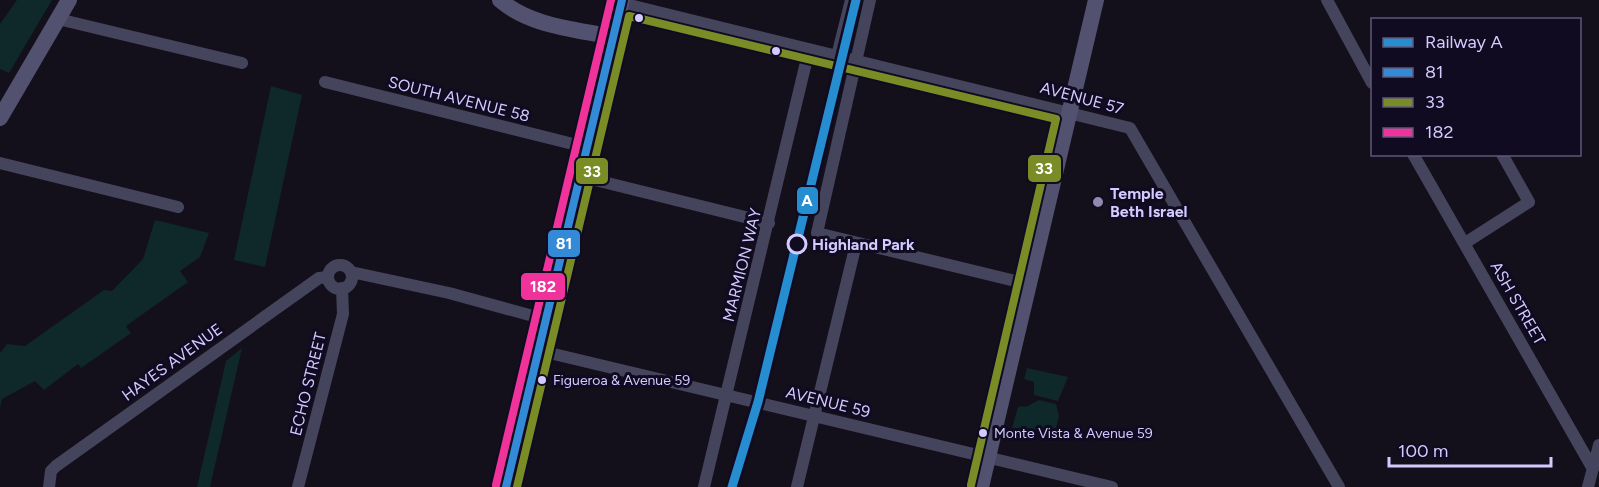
<svg xmlns="http://www.w3.org/2000/svg" width="1599" height="487" viewBox="0 0 1599 487" font-family="Figtree,sans-serif">
	<style>
		.green { fill: #0f2829 }
		.lines { fill: none; stroke-linecap: round; stroke-linejoin: round }
		.street { stroke: #45445d; stroke-width: 12 }
		.secondary { stroke: #535170; stroke-width: 16 }
		.bus-1-casing { stroke: #100b21; stroke-width: 12 }
		.bus-2-casing { stroke: #100b21; stroke-width: 12 }
		.bus-3-casing { stroke: #100b21; stroke-width: 12 }
		.bus-1 { stroke: #338bd7; stroke-width: 8 }
		.bus-2 { stroke: #7a8c26; stroke-width: 8 }
		.bus-3 { stroke: #ef339a; stroke-width: 8 }
		.rail-1-casing { stroke: #100b21; stroke-width: 14 }
		.rail-1 { stroke: #268dd0; stroke-width: 9 }
		.bus-dot { fill: #d3cbff; stroke: #100b21; stroke-width: 2 }
		.poi-dot { fill: #908ab0; stroke: #100b21; stroke-width: 2 }
		.stop-dot { fill: #100b21; stroke: #d3cbff; stroke-width: 3 }
		.labels { text-anchor: middle; dominant-baseline: central; stroke-width: 6; stroke-linejoin: round; paint-order: stroke }
		.bus-label { font-size: 14px; fill: #d3cbff; stroke: #100b21; text-anchor: start }
		.street-label { font-size: 16px; fill: #d3cbff; stroke: #100b21 }
		.poi-label { font-size: 16px; font-weight: bold; fill: #d3cbff; stroke: #100b21; text-anchor: start }
		.stop-label { font-size: 16px; font-weight: bold; fill: #d3cbff; stroke: #100b21; text-anchor: start }
		.line-badge { stroke: #100b21; stroke-width: 2 }
		.badge-label { font-size: 16px; text-anchor: middle; font-weight: bold; fill: #fff }
	</style>
	<rect width="100%" height="100%" fill="#13101c"/>
	<path class="green" d="M17 0H52L9 73 0 69V24Z
		M271 86 302 95 265 267 234 260Z
		M155 220 209 233 200 257 180 271 188 282 126 326 131 333 81 368 78 364 44 390 35 381 2 399 0 408V353L7 344 25 346 104 290 112 291 143 259Z
		M242 348 210 487H197L226 361Z
		M1027 368 1068 377 1058 401 1034 395V382L1024 379Z
		M1039 400 1056 404 1059 416 1055 432 1038 429 1027 434 1012 428 1018 407 1028 406Z"/>
	<g class="lines">
		<path class="street" d="M870 0 817 233 1028 284
			M1327 0 1372 83
			M621 3 1130 128 1339 487
			M58 19 242 63
			M837 56 851 0
			M325 82 585 147
			M1413 154 1593 469
			M0 163 178 207
			M579 176 769 223
			M1465 243 1529 202 1502 154
			M328 277a12 12 0 1 1 24 0a12 12 0 1 1-24 0Z
			M351 272 449 293 544 319
			M537 350 1112 487
			M49 487 51 471 56 466 319 278 328 277
			M298 487 343 314 342 288
			M704 487 809 50
			M797 487 856 244
			M1588 487 1599 445"/>
		<path class="secondary" d="M500 0C530 26 574 29 612 37
			M0 118 69 0
			M506 487 622 0
			M981 487 1096 0"/>
		<defs>
			<path id="bus-1" d="M506 487 622 0"/>
			<path id="bus-2" d="M517 487 629 16 1056 119 971 485"/>
			<path id="bus-3" d="M496 485 611 0"/>
		</defs>
		<use href="#bus-1" class="bus-1-casing"/>
		<use href="#bus-2" class="bus-2-casing"/>
		<use href="#bus-3" class="bus-3-casing"/>
		<use href="#bus-1" class="bus-1"/>
		<use href="#bus-2" class="bus-2"/>
		<use href="#bus-3" class="bus-3"/>
		<defs>
			<path id="rail-1" d="M732 487 758 402 856 0"/>
		</defs>
		<use href="#rail-1" class="rail-1-casing"/>
		<use href="#rail-1" class="rail-1"/>
	</g>
	<g class="bus-dot">
		<circle cx="639" cy="18" r="5"/>
		<circle cx="776" cy="51" r="5"/>
		<circle cx="542" cy="380" r="5"/>
		<circle cx="983" cy="433" r="5"/>
	</g>
	<circle class="poi-dot" cx="1098" cy="202" r="6"/>
	<circle class="stop-dot" cx="797" cy="244" r="9"/>
	<g class="labels">
		<g class="bus-label">
			<text x="553" y="380">Figueroa &amp; Avenue 59</text>
			<text x="994" y="433">Monte Vista &amp; Avenue 59</text>
		</g>
		<g class="street-label">
			<text transform="translate(1082 98) rotate(15)">AVENUE 57</text>
			<text transform="translate(459 99) rotate(14)">SOUTH AVENUE 58</text>
			<text transform="translate(742 265) rotate(-76)">MARMION WAY</text>
			<text transform="translate(1518 303) rotate(60)">ASH STREET</text>
			<text transform="translate(172 362) rotate(-36)">HAYES AVENUE</text>
			<text transform="translate(308 384) rotate(-76)">ECHO STREET</text>
			<text transform="translate(828 402) rotate(14)">AVENUE 59</text>
		</g>
		<g class="poi-label">
			<text x="1110" y="193">Temple<tspan x="1110" dy="18">Beth Israel</tspan></text>
		</g>
		<g class="stop-label">
			<text x="812" y="244">Highland Park</text>
		</g>
	</g>
	<g class="line-badge">
		<rect x="1027" y="154" width="35" height="29" rx="6" fill="#7a8c26"/>
		<rect x="575" y="157" width="34" height="28" rx="6" fill="#7a8c26"/>
		<rect x="796" y="186" width="23" height="29" rx="6" fill="#268dd0"/>
		<rect x="547" y="229" width="34" height="29" rx="6" fill="#338bd7"/>
		<rect x="520" y="272" width="46" height="29" rx="6" fill="#ef339a"/>
	</g>
	<g class="badge-label">
		<text x="1044" y="174">33</text>
		<text x="592" y="177">33</text>
		<text x="807" y="206">A</text>
		<text x="564" y="249">81</text>
		<text x="543" y="292">182</text>
	</g>
	<rect x="1371" y="18" width="210" height="138" fill="#100b21" stroke="#5e587a" stroke-width="1.5"/>
	<rect x="1383" y="38" width="30" height="9" fill="#268dd0" stroke="#5e587a" stroke-width="1.5"/>
	<text x="1425" y="48" font-size="18" fill="#d3cbff">Railway A</text>
	<rect x="1383" y="68" width="30" height="9" fill="#338bd7" stroke="#5e587a" stroke-width="1.5"/>
	<text x="1425" y="78" font-size="18" fill="#d3cbff">81</text>
	<rect x="1383" y="98" width="30" height="9" fill="#7a8c26" stroke="#5e587a" stroke-width="1.5"/>
	<text x="1425" y="108" font-size="18" fill="#d3cbff">33</text>
	<rect x="1383" y="128" width="30" height="9" fill="#ef339a" stroke="#5e587a" stroke-width="1.5"/>
	<text x="1425" y="138" font-size="18" fill="#d3cbff">182</text>
	<path d="M1389 457v9h162v-9" fill="none" stroke="#d3cbff" stroke-width="3"/>
	<text x="1398" y="457" font-size="18" fill="#d3cbff" stroke="#100b21" stroke-width="4.5" paint-order="stroke">100 m</text>
</svg>
